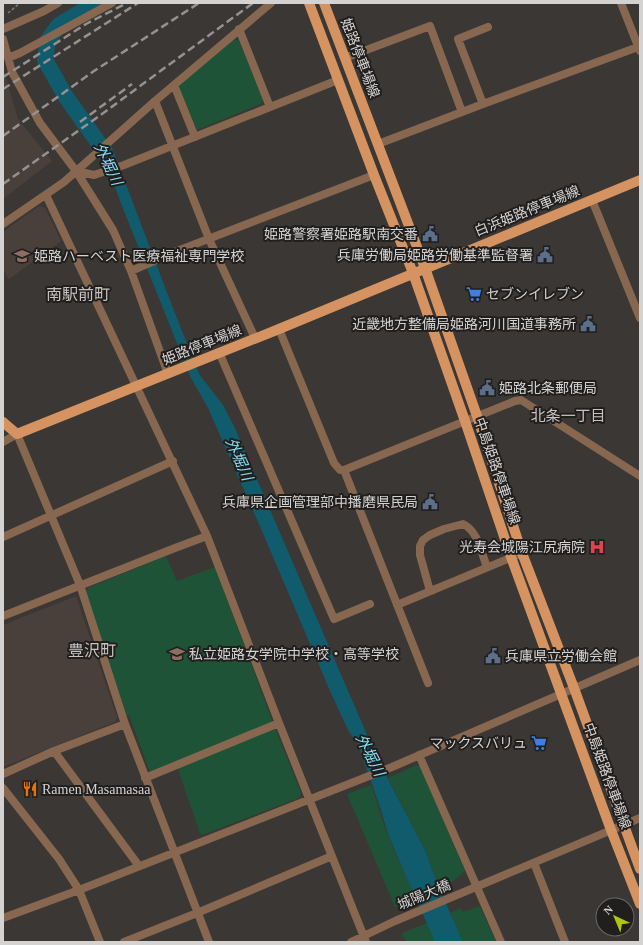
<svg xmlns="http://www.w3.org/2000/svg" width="643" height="945" viewBox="0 0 643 945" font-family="'Times New Roman','Noto Sans JP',serif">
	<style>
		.built { fill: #4a403b }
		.green { fill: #1e5337 }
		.water { fill: #105c6c }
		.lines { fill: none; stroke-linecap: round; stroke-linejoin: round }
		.river { stroke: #105c6c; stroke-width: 16 }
		.path { stroke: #7e7b7a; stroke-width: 1.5; stroke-dasharray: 3 2; stroke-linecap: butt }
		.minor { stroke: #87674f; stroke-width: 8 }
		.major { stroke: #d49360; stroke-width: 10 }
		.rail { stroke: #949190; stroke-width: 2.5; stroke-dasharray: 8 4; stroke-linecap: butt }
		.labels { text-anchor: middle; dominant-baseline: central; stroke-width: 4; stroke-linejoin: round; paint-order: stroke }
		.street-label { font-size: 14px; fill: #d5d3d2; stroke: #201f1e }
		.poi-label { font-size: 14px; fill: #d5d3d2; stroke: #201f1e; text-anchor: end }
		.water-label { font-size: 15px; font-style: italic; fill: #85def4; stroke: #201f1e }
		.neighbourhood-label { font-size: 15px; fill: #c7c2c0; stroke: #201f1e }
		.quarter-label { font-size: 16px; fill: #c7c2c0; stroke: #201f1e }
	</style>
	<rect width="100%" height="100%" fill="#3b3735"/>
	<path class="built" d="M3 67 18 119 52 161 3 199Z
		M39 206 45 208 61 241 9 279 3 270V232Z
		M76 596 117 717 115 722 3 767V625Z"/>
	<path class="green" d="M234 39 239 41 263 99 261 104 197 130 179 88 180 85Z
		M166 556 177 581 215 567 272 720 271 723 152 773 149 770 129 715H126L86 593 88 588Z
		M274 729 276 730 301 793 299 798 202 835 200 833 178 770 180 767Z
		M417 765 420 766 465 871 452 882 439 888 425 850 388 778Z
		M371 785C378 803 382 821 389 838 397 858 408 877 415 897L395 907 347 794Z
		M480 906 496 942H463L450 913 460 908 463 912Z
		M427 923 435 942H406L402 933Z"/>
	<path class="water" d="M110 148 127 187 171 303 199 374 223 405 234 426 377 758 425 850 439 888 463 942H435L389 837 380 807 357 742 349 732 330 691 259 524 208 408 191 378 120 201 108 167 100 157Z"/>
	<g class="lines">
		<path class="river" d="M96 3 59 25 48 40 45 60 66 97 105 152 110 164"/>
		<path class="path" d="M8 13 20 3"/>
		<path class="minor" d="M621 3 640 51
			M3 29 44 11 58 3
			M239 29 270 107
			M3 39 12 72 40 123 76 171 113 230 131 271 168 374
			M8 58 20 53 112 3
			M345 58 430 26 462 112
			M174 85 195 137
			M155 101 209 239 255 338
			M483 104 458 39 488 27
			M378 144 483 104 638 47
			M76 171 94 175 124 165 338 80
			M46 195 207 536 279 723 366 942
			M592 200 640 318
			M3 224 64 182 155 101 271 3
			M131 271 172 253 374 175
			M279 329 334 463 340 470H344L515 401 521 400 640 476
			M219 352 334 619 370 604
			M3 442 17 434 80 585 125 724 209 942
			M344 470 428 683
			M3 537 173 461
			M430 591 420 555V546L423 540 430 535 444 529 463 524C478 531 481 552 487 567
			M397 605 522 553
			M3 616 175 548 207 536
			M54 751 139 866
			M419 755 501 942
			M3 774 54 751 125 724
			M145 778 279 723
			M3 788 59 859 79 890 100 942
			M534 863 565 942
			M3 918 79 890 392 767 640 660
			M124 942 197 913 332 856
			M351 942 395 921 640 818"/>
		<path class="major" d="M309 3 374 175 413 273 465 421 511 557 611 830 640 904
			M324 3 425 268 477 416 522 553 574 688 640 869
			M3 422 17 434 279 329 640 180"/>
		<path class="rail" d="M3 77 86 24 127 3
			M3 89 138 3
			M80 122 132 84
			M3 136 94 71 199 3
			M3 184 102 114 253 3"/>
	</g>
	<defs>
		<symbol id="civic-bare" viewBox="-9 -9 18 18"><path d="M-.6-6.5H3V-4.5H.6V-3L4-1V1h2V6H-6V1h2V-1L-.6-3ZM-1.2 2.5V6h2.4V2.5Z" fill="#5c6f8a" stroke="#201f1e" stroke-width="2.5" paint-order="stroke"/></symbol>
		<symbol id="school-bare" viewBox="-9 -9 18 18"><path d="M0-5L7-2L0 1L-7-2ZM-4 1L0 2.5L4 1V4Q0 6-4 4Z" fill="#8d6e63" stroke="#201f1e" stroke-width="2.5" paint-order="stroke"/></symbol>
		<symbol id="supermarket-bare" viewBox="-9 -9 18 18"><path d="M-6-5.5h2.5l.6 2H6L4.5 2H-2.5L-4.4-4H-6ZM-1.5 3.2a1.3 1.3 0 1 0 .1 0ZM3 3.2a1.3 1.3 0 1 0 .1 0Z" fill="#3f7fe0" stroke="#201f1e" stroke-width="2.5" paint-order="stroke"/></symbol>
		<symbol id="hospital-bare" viewBox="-9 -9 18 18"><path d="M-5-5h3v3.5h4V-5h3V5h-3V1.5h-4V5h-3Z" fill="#e0444e" stroke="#201f1e" stroke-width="2.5" paint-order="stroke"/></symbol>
		<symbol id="restaurant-bare" viewBox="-9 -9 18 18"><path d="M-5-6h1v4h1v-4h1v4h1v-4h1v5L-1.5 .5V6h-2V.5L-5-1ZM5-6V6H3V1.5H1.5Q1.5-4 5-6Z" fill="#e8710a" stroke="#201f1e" stroke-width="2.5" paint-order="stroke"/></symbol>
	</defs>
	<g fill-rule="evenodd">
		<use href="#civic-bare" x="419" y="223" width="22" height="22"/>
		<use href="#civic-bare" x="534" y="244" width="22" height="22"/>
		<use href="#school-bare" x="11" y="245" width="22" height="22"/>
		<use href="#supermarket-bare" x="463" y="283" width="22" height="22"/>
		<use href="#civic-bare" x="577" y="313" width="22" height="22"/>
		<use href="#civic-bare" x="476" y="377" width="22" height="22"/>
		<use href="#civic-bare" x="419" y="491" width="22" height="22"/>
		<use href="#hospital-bare" x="586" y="536" width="22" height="22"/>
		<use href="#school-bare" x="166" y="643" width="22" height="22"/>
		<use href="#civic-bare" x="482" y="645" width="22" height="22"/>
		<use href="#supermarket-bare" x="528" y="732" width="22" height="22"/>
		<use href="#restaurant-bare" x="19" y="778" width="22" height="22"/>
	</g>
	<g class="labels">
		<g class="street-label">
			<text transform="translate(360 58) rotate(69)">姫路停車場線</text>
			<text transform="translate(527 211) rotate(-22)">白浜姫路停車場線</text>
			<text transform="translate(202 345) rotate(-22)">姫路停車場線</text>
			<text transform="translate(497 471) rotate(71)">中島姫路停車場線</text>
			<text transform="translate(607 776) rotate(70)">中島姫路停車場線</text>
			<text transform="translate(424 895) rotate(-23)">城陽大橋</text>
		</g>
		<g class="poi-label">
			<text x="418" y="234">姫路警察署姫路駅南交番</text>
			<text x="533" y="255">兵庫労働局姫路労働基準監督署</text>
			<text x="34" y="256" text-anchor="start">姫路ハーベスト医療福祉専門学校</text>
			<text x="486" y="294" text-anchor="start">セブンイレブン</text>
			<text x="576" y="324">近畿地方整備局姫路河川国道事務所</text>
			<text x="499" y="388" text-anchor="start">姫路北条郵便局</text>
			<text x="418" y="502">兵庫県企画管理部中播磨県民局</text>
			<text x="585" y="547">光寿会城陽江尻病院</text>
			<text x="189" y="654" text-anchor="start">私立姫路女学院中学校・高等学校</text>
			<text x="505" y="656" text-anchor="start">兵庫県立労働会館</text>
			<text x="527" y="743">マックスバリュ</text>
			<text x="42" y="789" text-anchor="start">Ramen Masamasaa</text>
		</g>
		<g class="water-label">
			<text transform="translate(108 164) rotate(64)">外堀川</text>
			<text transform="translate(239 459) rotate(66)">外堀川</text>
			<text transform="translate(370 755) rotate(63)">外堀川</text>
		</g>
		<g class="neighbourhood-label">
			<text x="568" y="416">北条一丁目</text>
		</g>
		<g class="quarter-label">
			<text x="78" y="294">南駅前町</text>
			<text x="92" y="650">豊沢町</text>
		</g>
	</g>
	<rect width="643" height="945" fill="none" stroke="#d5d3d2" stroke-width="8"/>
	<g transform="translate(615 917) rotate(316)"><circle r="19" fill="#201f1e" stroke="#686766"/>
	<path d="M0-3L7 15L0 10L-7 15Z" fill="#adc60e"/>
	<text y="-6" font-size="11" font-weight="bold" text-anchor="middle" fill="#d5d3d2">N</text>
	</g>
</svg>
